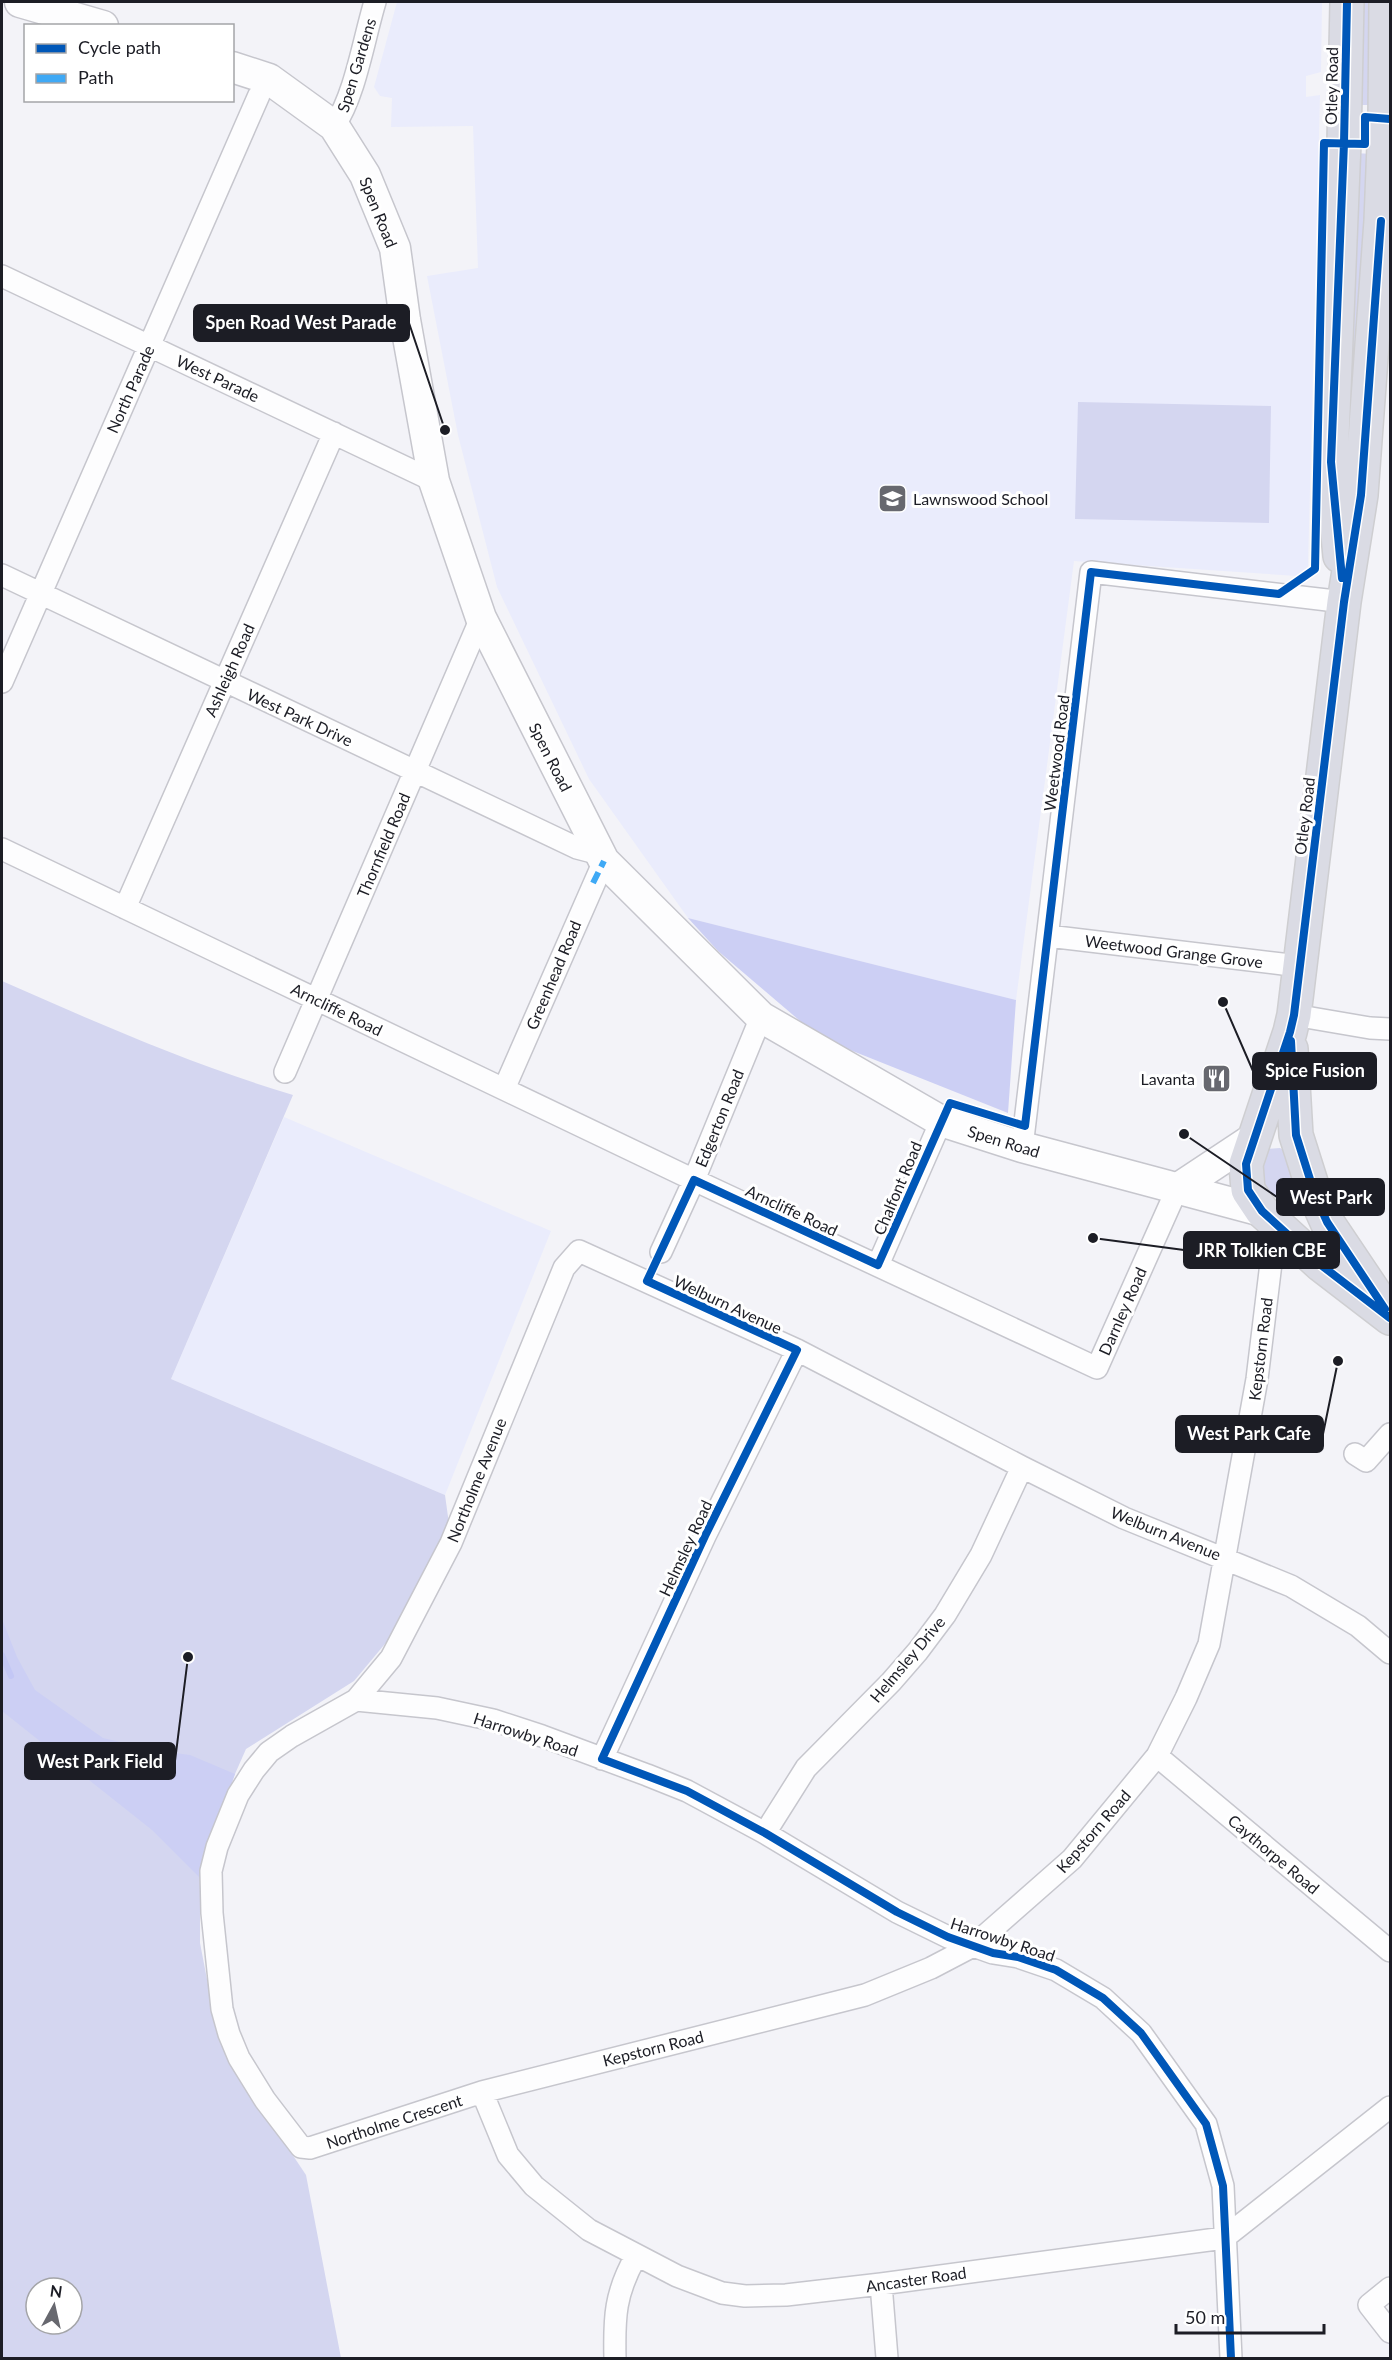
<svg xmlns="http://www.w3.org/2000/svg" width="1392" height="2360" viewBox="0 0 1392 2360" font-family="Lato,sans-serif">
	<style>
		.built { fill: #eaecfc }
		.green { fill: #d4d6f0; fill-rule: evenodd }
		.forest { fill: #cccff4 }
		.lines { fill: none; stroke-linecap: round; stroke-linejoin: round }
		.stream { stroke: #c3c7f5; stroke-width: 6 }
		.street-casing { stroke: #c6c6cd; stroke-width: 24 }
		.secondary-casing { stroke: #c6c6cd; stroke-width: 33 }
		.highway-casing { stroke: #ceced1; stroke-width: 36 }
		.street { stroke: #fdfdfe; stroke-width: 21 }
		.secondary { stroke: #fdfdfe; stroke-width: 30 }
		.highway { stroke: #dadbe4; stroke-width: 33 }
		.quiet { stroke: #3fa9f5; stroke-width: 6; stroke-dasharray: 12 6; stroke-linecap: butt }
		.cycleway-casing { stroke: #fff; stroke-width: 11 }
		.cycleway { stroke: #0057b8; stroke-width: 8 }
		.labels { text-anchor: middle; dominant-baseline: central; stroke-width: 6; stroke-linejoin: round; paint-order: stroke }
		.street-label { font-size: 16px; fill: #1c1d25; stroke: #fff }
		.poi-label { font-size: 16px; fill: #1c1d25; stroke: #fff; text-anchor: start }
		.leader { fill: none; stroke: #1c1d25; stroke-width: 2 }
		.callout-dot { fill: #1c1d25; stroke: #fff; stroke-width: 2 }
		.callout { fill: #1c1d25; stroke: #1c1d25; stroke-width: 2 }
		.callout-label { font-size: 18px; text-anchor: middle; font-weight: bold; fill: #fff }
	</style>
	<rect width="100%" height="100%" fill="#f3f3f8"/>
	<path class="built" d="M397 2H1322L1321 72 1306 76V97L1320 95 1308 567 1297 576 1074 561 1016 1000 688 918 589 779 497 587 458 435 427 276 478 268 473 126 391 127 392 98 380 96 374 87Z
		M284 1117 551 1231 445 1495 171 1379Z"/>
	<path class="green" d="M1359 2H1375L1376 105H1359Z
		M1354 153 1373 154 1354 482 1341 480Z
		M1078 402 1271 406 1269 523 1075 519Z
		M2 981C97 1023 193 1065 293 1095L171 1379 445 1495 450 1531 394 1633 354 1681 246 1749 206 1840 200 1878V1943L210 1995 221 2038 244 2082 306 2175 341 2358H2ZM36 2288H72V2324H36Z
		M1280 1148 1290 1154 1301 1186 1295 1198 1281 1201C1277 1198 1271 1196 1268 1192 1259 1182 1259 1159 1267 1149Z"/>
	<path class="forest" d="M688 918 1016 1000 1008 1113 820 1038 718 951Z
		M2 1619 17 1657 35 1690 103 1738 159 1751 190 1755 235 1774 200 1878 152 1830 2 1711Z"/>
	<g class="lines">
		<path class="stream" d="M2 1655 11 1676"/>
		<defs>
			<path id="street" d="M334 126C355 96 364 38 375 2
				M2 276 434 481
				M2 575 577 848 600 854
				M2 682 259 95
				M2 849 694 1180 1097 1368 1177 1189
				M125 908 334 433
				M1048 936 1299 966
				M1294 1015 1370 1028 1390 1029
				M285 1072 481 618
				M504 1089 604 861
				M1022 1147 1091 572 1344 602
				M1281 1228 1271 1263 1257 1379 1209 1644 1186 1698 1157 1756 1072 1859 973 1946 931 1968 865 1995 482 2092 310 2148 301 2147 265 2100 239 2058 229 2034 222 2009 212 1913 211 1871 217 1847 238 1795 254 1770 269 1752 292 1736 356 1700 391 1658 451 1543 564 1268 579 1251 797 1350 1022 1467 1124 1518 1291 1586 1358 1626 1390 1653
				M661 1252 694 1180 761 1017
				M878 1265 941 1121
				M1355 1454 1366 1461 1390 1434
				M356 1700 437 1708 493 1720 542 1736 647 1775 687 1791 765 1833 897 1912 948 1937 993 1953 1018 1957 1056 1970 1103 1998 1141 2033 1206 2124 1223 2186 1231 2358
				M1157 1756 1390 1951
				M602 1759 705 1536 797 1350
				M765 1833 806 1768 891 1682 918 1651 945 1615 981 1555 1022 1467
				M482 2092 508 2155 534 2186 589 2230 677 2276 722 2293 745 2296 786 2295 881 2284 1224 2238 1390 2107
				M881 2284 887 2358
				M1390 2288 1369 2305 1390 2332
				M615 2358C614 2317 615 2293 636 2256"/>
			<path id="secondary" d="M20 2 103 26
				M232 67 269 79 334 126 365 175 395 248 405 320 434 481 481 618 604 861 761 1017 941 1121 1022 1147 1262 1211
				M1177 1189 1254 1138"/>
			<path id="highway" d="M1386 2 1385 119 1381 221 1361 495 1344 602 1294 1015 1290 1032 1246 1164 1248 1190 1262 1211 1321 1265 1390 1318
				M1340 556 1331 462 1344 143 1347 2
				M1291 1049 1296 1135 1315 1195 1327 1222 1376 1295"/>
		</defs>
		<use href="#street" class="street-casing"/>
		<use href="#secondary" class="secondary-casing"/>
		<use href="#highway" class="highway-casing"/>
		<use href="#street" class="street"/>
		<use href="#secondary" class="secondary"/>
		<use href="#highway" class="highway"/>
		<path class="quiet" d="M593 883 604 861"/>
		<defs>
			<path id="cycleway" d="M1381 221 1361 495 1344 602 1294 1015 1290 1032 1246 1164 1248 1190 1262 1211 1321 1265 1390 1318
				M1342 578 1331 462 1344 143 1347 2
				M1291 1041 1296 1135 1315 1195 1327 1222 1385 1309
				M1231 2358 1223 2186 1206 2124 1141 2033 1103 1998 1056 1970 1018 1957 993 1953 948 1937 897 1912 765 1833 687 1791 602 1759 705 1536 797 1350 647 1281 694 1180 878 1265 950 1103 1025 1126 1091 572 1279 594 1315 569 1324 143 1365 144V117L1390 119"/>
		</defs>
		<use href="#cycleway" class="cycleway-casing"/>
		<use href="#cycleway" class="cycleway"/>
	</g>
	<defs>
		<symbol id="school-square" viewBox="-11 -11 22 22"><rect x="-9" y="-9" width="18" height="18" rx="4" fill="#67686f" stroke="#fff"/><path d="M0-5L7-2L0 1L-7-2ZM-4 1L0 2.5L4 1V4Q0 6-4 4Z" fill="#fff"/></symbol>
		<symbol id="restaurant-square" viewBox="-11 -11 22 22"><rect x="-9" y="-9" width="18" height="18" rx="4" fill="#67686f" stroke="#fff"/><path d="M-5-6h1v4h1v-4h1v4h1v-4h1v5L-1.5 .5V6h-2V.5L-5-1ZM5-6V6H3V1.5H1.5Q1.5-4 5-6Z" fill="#fff"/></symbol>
	</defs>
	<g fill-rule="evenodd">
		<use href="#school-square" x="876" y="482" width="33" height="33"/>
		<use href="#restaurant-square" x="1200" y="1062" width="33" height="33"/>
	</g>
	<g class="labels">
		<g class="street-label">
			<text transform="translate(356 65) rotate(-73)">Spen Gardens</text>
			<text transform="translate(1331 86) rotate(-89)">Otley Road</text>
			<text transform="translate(379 212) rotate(68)">Spen Road</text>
			<text transform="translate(218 378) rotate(25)">West Parade</text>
			<text transform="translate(130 389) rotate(-66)">North Parade</text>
			<text transform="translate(229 670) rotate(-66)">Ashleigh Road</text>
			<text transform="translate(300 717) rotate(25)">West Park Drive</text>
			<text transform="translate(1056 753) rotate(-83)">Weetwood Road</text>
			<text transform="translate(551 757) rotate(63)">Spen Road</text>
			<text transform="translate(1304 816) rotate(-83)">Otley Road</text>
			<text transform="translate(383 845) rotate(-67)">Thornfield Road</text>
			<text transform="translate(1174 951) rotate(7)">Weetwood Grange Grove</text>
			<text transform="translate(553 975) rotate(-67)">Greenhead Road</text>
			<text transform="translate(337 1009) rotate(26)">Arncliffe Road</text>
			<text transform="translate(719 1118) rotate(-68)">Edgerton Road</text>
			<text transform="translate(1004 1141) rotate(17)">Spen Road</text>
			<text transform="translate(897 1188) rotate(-67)">Chalfont Road</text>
			<text transform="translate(792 1210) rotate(25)">Arncliffe Road</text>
			<text transform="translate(728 1304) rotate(25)">Welburn Avenue</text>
			<text transform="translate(1122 1311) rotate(-66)">Darnley Road</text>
			<text transform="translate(1260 1349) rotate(-83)">Kepstorn Road</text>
			<text transform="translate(476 1480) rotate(-68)">Northolme Avenue</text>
			<text transform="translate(1166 1533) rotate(22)">Welburn Avenue</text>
			<text transform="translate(685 1548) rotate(-65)">Helmsley Road</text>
			<text transform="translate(907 1659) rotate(-50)">Helmsley Drive</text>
			<text transform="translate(526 1734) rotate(18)">Harrowby Road</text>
			<text transform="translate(1093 1831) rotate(-49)">Kepstorn Road</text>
			<text transform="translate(1274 1854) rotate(40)">Caythorpe Road</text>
			<text transform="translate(1003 1939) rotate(18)">Harrowby Road</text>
			<text transform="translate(653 2048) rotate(-14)">Kepstorn Road</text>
			<text transform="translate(394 2121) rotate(-18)">Northolme Crescent</text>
			<text transform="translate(916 2279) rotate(-8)">Ancaster Road</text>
		</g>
		<g class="poi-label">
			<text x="913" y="498">Lawnswood School</text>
			<text x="1195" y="1078" text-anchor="end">Lavanta</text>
		</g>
	</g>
	<path class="leader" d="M445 430L409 323M1223 1002L1253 1071M1184 1134L1277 1197M1093 1238L1184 1250M1338 1361L1323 1434M188 1657L175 1761"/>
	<g class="callout-dot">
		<circle cx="445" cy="430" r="6"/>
		<circle cx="1223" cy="1002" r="6"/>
		<circle cx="1184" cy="1134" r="6"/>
		<circle cx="1093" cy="1238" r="6"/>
		<circle cx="1338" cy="1361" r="6"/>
		<circle cx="188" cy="1657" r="6"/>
	</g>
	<g class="callout">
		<rect x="194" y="305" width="215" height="36" rx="6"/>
		<rect x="1253" y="1053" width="123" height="36" rx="6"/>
		<rect x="1277" y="1179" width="107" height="36" rx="6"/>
		<rect x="1184" y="1232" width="155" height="36" rx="6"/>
		<rect x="1176" y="1416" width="147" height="36" rx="6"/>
		<rect x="25" y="1743" width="150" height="36" rx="6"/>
	</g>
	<g class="callout-label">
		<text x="301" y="329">Spen Road West Parade</text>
		<text x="1315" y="1077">Spice Fusion</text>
		<text x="1331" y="1204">West Park</text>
		<text x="1261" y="1257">JRR Tolkien CBE</text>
		<text x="1249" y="1440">West Park Cafe</text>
		<text x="100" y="1768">West Park Field</text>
	</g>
	<rect width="1392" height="2360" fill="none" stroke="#1c1d25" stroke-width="6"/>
	<rect x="24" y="24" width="210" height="78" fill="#ffffff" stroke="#a4a5a8" stroke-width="1.5"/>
	<rect x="36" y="44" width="30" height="9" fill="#0057b8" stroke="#a4a5a8" stroke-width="1.5"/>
	<text x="78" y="54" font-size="18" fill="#1c1d25">Cycle path</text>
	<rect x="36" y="74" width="30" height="9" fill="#3fa9f5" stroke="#a4a5a8" stroke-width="1.5"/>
	<text x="78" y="84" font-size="18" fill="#1c1d25">Path</text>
	<g transform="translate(54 2306) rotate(8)"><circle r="28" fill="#ffffff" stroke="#a4a5a8" stroke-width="1.5"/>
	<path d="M0-4.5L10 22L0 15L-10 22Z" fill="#67686f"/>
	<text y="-9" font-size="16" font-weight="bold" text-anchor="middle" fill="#1c1d25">N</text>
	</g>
	<path d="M1176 2324v9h148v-9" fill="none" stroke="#1c1d25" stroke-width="3"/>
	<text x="1185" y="2324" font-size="18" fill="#1c1d25" stroke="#ffffff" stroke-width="4.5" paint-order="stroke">50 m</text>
</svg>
